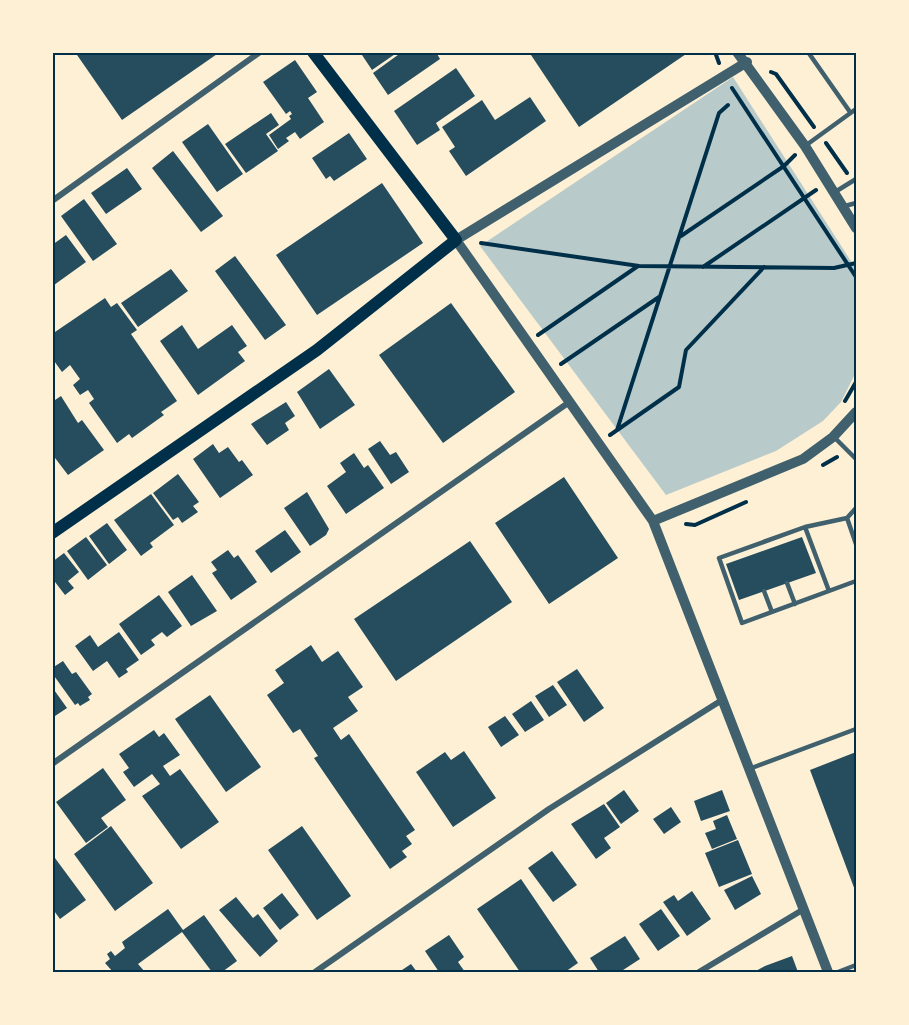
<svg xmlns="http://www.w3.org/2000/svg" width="909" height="1025" viewBox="0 0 909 1025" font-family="'Roboto Serif',serif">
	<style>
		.green { fill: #b9caca }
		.building { fill: #264d5e }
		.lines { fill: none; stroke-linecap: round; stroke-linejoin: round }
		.path { stroke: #003049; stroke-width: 4 }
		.service { stroke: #3f606c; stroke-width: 4.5 }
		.minor { stroke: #3f606c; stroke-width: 6 }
		.tertiary { stroke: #3f606c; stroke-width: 10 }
		.secondary { stroke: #003049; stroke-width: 12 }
		.neatline { fill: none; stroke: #003049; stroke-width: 2 }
	</style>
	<rect width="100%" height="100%" fill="#fdf0d5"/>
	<path class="green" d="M733 77 856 269V372L841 402 823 421 776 451 666 495 480 246Z"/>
	<path class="building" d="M75 52H220L122 120Z
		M360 52H398L372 70Z
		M402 52H436L440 59 388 95 373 73Z
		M529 52H689L579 127Z
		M295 60 317 92 308 98 324 122 300 139 295 132 286 138 289 141 278 149 269 135 291 119 289 116 292 114 290 111 286 114 263 82Z
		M456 68 475 96 436 123 440 130 417 145 394 111Z
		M530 97 546 121 466 176 449 151 455 147 442 127 482 100 495 120Z
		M271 113 279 125 266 134 278 151 246 173 225 144Z
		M208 124 243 174 217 192 182 142Z
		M349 133 367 159 334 181 330 176 326 179 312 158Z
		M173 151 223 216 201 232 152 168Z
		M127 168 142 189 106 214 91 193Z
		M382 183 423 243 317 315 276 255Z
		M84 199 117 244 93 261 61 216Z
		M66 235 86 262 54 285 52 245Z
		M235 256 286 325 265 340 215 271Z
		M171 269 188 291 138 327 121 303Z
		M105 298 111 307 117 303 137 330 131 334 177 401 161 412 164 415 132 438 129 434 117 443 89 403 94 399 88 390 80 395 73 385 80 379 70 365 62 372 52 358V334Z
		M451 303 515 392 443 443 379 355Z
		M182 325 198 349 232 325 247 346 238 352 245 361 198 395 160 341Z
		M329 369 355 405 320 429 297 392Z
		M61 396 78 423 82 420 104 450 68 475 52 454V402Z
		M286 402 295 416 285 423 289 430 267 445 251 424Z
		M380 441 390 455 396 452 409 472 391 484 368 449Z
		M213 444 219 453 228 447 239 462 242 460 253 475 220 498 193 459Z
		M354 453 364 468 368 465 384 488 346 514 327 486 346 472 340 463Z
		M178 474 199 502 193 506 198 512 182 523 178 517 173 520 153 493Z
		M564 477 618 558 549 604 495 523Z
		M307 492 329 529 326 535 310 546 284 508Z
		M151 494 174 525 150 543 153 547 141 556 114 520Z
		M107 523 127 550 109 564 89 536Z
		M285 530 301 552 271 573 255 551Z
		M86 537 107 565 88 580 67 551Z
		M802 537 816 573 739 600 726 564Z
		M470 541 512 602 396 681 354 619Z
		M228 550 234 558 238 555 257 582 231 600 212 573 217 570 211 562Z
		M64 553 79 572 68 581 74 588 65 595 52 578V562Z
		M192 575 217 611 191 626 168 592Z
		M159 595 182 626 167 637 162 632 151 640 155 645 141 655 119 624Z
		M119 632 139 660 126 669 128 672 119 678 107 661 93 671 75 646 90 635 98 647Z
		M311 645 322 662 338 651 363 687 348 697 358 711 333 728 341 740 349 734 415 830 406 836 412 844 402 851 407 857 390 869 314 758 318 756 300 729 293 733 267 695 284 683 275 670Z
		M63 661 72 674 76 672 92 694 88 697 90 700 80 706 78 703 75 705 52 673V668Z
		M577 669 604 708 584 722 557 682Z
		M553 685 567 705 549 717 535 696Z
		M52 687 67 708 52 718Z
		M210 695 261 767 226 792 175 719Z
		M531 701 544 720 525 732 512 714Z
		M505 716 519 735 501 747 488 727Z
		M154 730 159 737 164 733 180 755 163 766 170 776 180 769 219 822 181 849 142 796 160 784 152 774 134 787 123 772 129 768 119 754Z
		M464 751 496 798 453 827 416 772 445 752 451 760Z
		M856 752V893L810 770Z
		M103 768 126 800 101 818 108 827 86 843 56 802Z
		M624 790 639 811 621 824 606 803Z
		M722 790 730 811 701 821 694 801Z
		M604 804 620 827 604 838 611 848 596 859 571 824Z
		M671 807 681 822 664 834 653 819Z
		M727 815 737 839 712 849 705 833 716 829 713 821Z
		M111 826 153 883 115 911 74 854Z
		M302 826 351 896 317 920 268 850Z
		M738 840 752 874 719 887 705 853Z
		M552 851 577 885 553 902 528 868Z
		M52 854 86 900 60 919 52 908Z
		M752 876 761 894 735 910 724 890Z
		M521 879 578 963 565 972H520L477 909Z
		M692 891 711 919 687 936 663 902 674 895 678 901Z
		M282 893 299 915 280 930 263 908Z
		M236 897 253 918 258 914 278 941 260 957 219 910Z
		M168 909 183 930 204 915 237 961 222 972H212L182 932 138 964 145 972H113L105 963 110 959 107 954 111 951 115 956 125 948 122 942Z
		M661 909 680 936 658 951 639 924Z
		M449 935 464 957 458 962 465 972H439L425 951Z
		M625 936 640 959 620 972H599L590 958Z
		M792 956 798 972H754L765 966Z
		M411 964 417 972H399Z"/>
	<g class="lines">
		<path class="path" d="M715 52 719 63
			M771 72 776 74 814 127
			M732 88 856 277
			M826 143 847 173
			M681 236 784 166 795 155
			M481 243 639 266 834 268 856 263
			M703 267 816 190
			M538 335 638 266
			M561 364 659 297
			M845 401 856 382
			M617 430 719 113 728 105
			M610 435 679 387 686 350 764 267
			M823 465 837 457
			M686 524 695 525 746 502"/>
		<path class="service" d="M808 52 850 112
			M805 146 856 109
			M835 192 856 179
			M845 206 856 203
			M835 438 856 459
			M856 508 847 518 805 527 719 558 742 623 856 581
			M847 518 856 544
			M805 527 829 591
			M787 583 795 604
			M764 591 772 612
			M749 769 856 729
			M838 972 856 965"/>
		<path class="minor" d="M52 201 260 52
			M52 764 568 403
			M315 972 549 809 722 700
			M699 972 804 909"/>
		<path class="tertiary" d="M737 52 805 146 856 228
			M747 62 456 240 653 521 828 972
			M653 521 803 459 833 437 856 412"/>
		<path class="secondary" d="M52 533 317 350 456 240 313 52"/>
	</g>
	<rect width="909" height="1025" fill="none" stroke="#fdf0d5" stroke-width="108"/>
	<rect x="54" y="54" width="801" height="917" class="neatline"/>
</svg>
